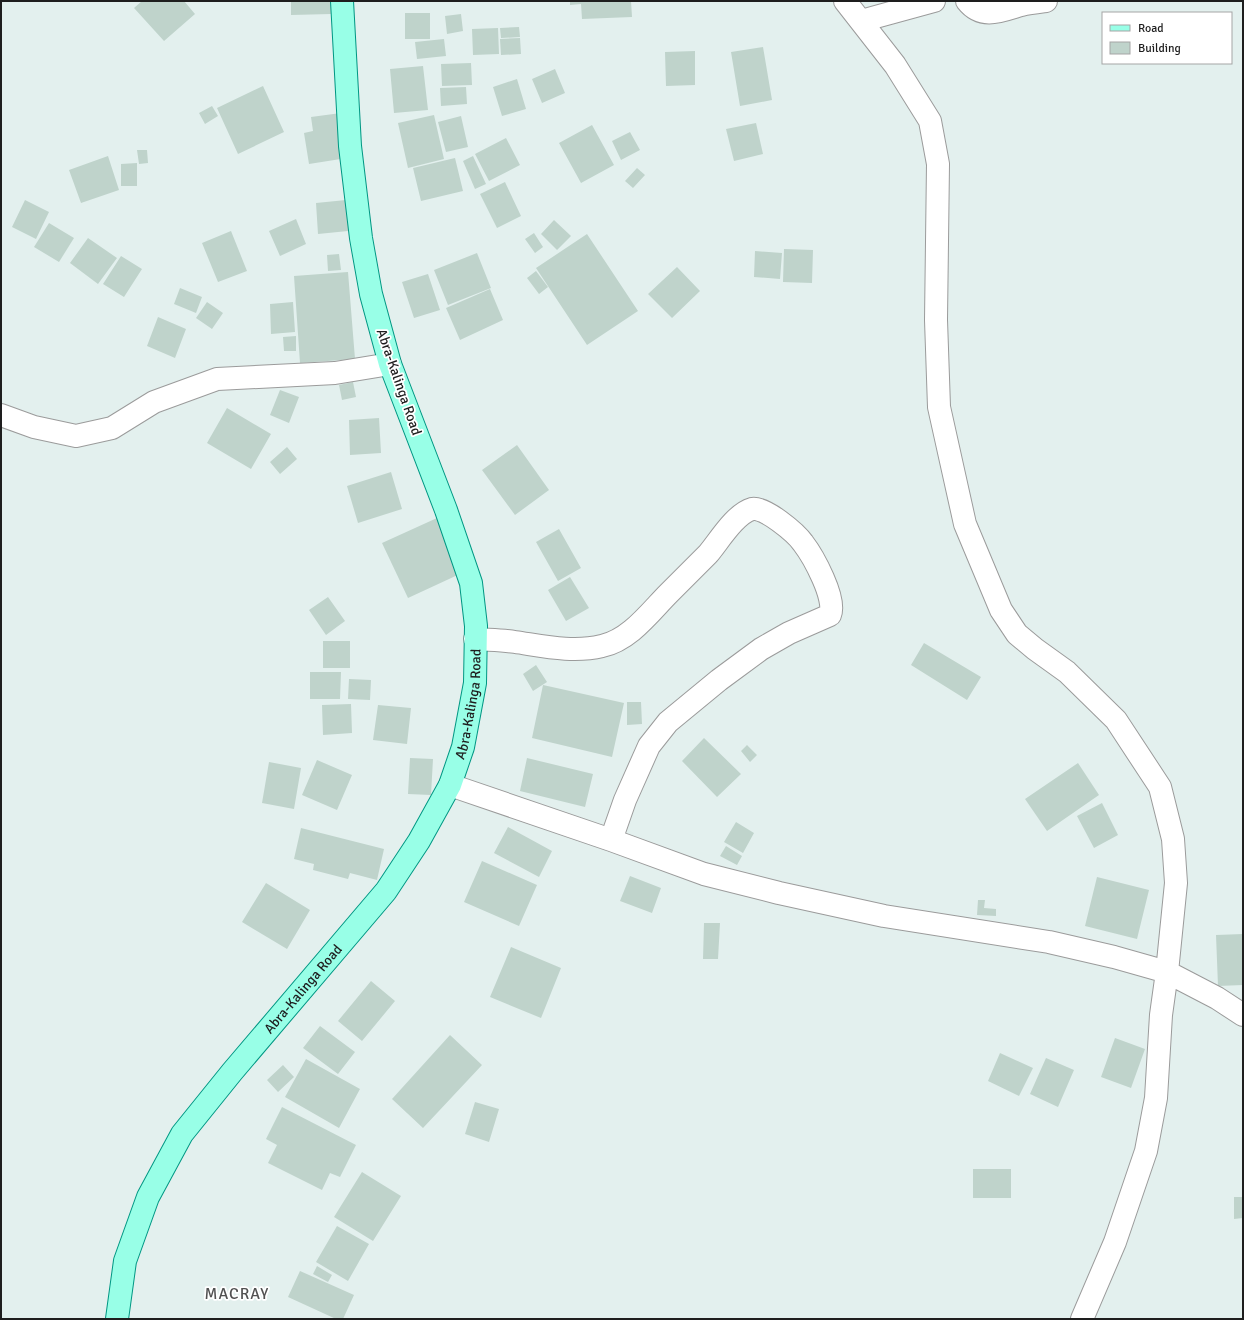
<svg xmlns="http://www.w3.org/2000/svg" width="1244" height="1320" viewBox="0 0 1244 1320" font-family="Signika,sans-serif">
	<style>
		.building { fill: #bfd3cb }
		.lines { fill: none; stroke-linecap: round; stroke-linejoin: round }
		.street-casing { stroke: #9b9b9b; stroke-width: 24 }
		.primary-casing { stroke: #009783; stroke-width: 24 }
		.street { stroke: #fff; stroke-width: 22 }
		.primary { stroke: #98ffe7; stroke-width: 22 }
		.labels { text-anchor: middle; dominant-baseline: central; stroke-width: 3.5; stroke-linejoin: round; paint-order: stroke }
		.street-label { font-size: 14px; fill: #1e1e1e; stroke: #fff }
		.quarter-label { font-size: 16px; letter-spacing: 1px; fill: #515151; stroke: #fff }
	</style>
	<rect width="100%" height="100%" fill="#e3f0ee"/>
	<path class="building" d="M142 1H184L195 14 164 41 134 8Z
		M291 1H331V14L291 15Z
		M570 1H631L632 17 582 19 581 4 570 5Z
		M405 13H430V39H405Z
		M461 14 463 31 447 34 445 16Z
		M519 27 520 37 501 38 500 28Z
		M498 28 499 54 473 55 472 29Z
		M520 38 521 54 501 55 500 39Z
		M444 39 446 56 417 59 415 42Z
		M763 47 772 100 740 106 731 52Z
		M695 51V85L666 86 665 52Z
		M471 63 472 85 442 86 441 64Z
		M423 66 428 110 394 113 390 69Z
		M555 69 565 93 542 103 532 79Z
		M517 79 526 109 502 116 493 87Z
		M263 86 284 132 238 154 217 108Z
		M466 87 467 104 441 106 440 88Z
		M212 106 218 116 205 124 199 113Z
		M341 113 347 158 309 164 304 133 313 131 311 117Z
		M434 115 444 159 408 168 398 123Z
		M461 116 468 147 446 152 438 122Z
		M756 123 763 154 734 161 726 129Z
		M592 125 614 165 581 183 559 143Z
		M630 132 640 150 621 160 612 141Z
		M506 138 520 165 489 181 475 154Z
		M137 150H147L148 163 139 164Z
		M108 156 119 190 81 203 69 170Z
		M473 156 486 184 475 189 463 161Z
		M455 158 463 191 421 201 413 168Z
		M137 163V186H121V164Z
		M637 168 645 175 633 188 625 181Z
		M505 182 521 216 497 228 480 194Z
		M356 199 358 230 318 234 316 203Z
		M25 200 49 212 36 239 12 227Z
		M296 219 306 244 280 256 269 231Z
		M554 220 571 236 557 250 541 234Z
		M49 223 74 238 59 262 34 247Z
		M231 231 247 271 218 282 202 243Z
		M534 233 543 247 535 253 525 239Z
		M587 234 638 311 587 345 536 268Z
		M88 238 117 258 98 284 70 263Z
		M784 249 813 250 812 283 783 282Z
		M755 251 782 253 780 279 754 277Z
		M477 253 491 288 448 305 434 270Z
		M339 254 341 270 328 271 327 255Z
		M121 256 142 269 124 297 103 284Z
		M677 267 700 291 672 318 648 294Z
		M536 271 548 287 539 294 527 278Z
		M348 272 355 359 300 363 294 276Z
		M428 274 440 310 414 318 402 282Z
		M180 288 202 297 196 313 174 304Z
		M490 289 503 320 460 340 446 308Z
		M207 302 223 313 212 329 196 318Z
		M293 302 295 332 271 334 270 304Z
		M158 317 186 329 175 358 147 346Z
		M296 336V351H284L283 337Z
		M353 382 356 397 342 400 339 385Z
		M280 390 299 397 289 423 270 415Z
		M227 408 271 434 251 469 207 443Z
		M379 418 381 453 350 455 349 420Z
		M517 445 549 490 515 515 482 470Z
		M287 447 297 459 280 474 270 462Z
		M391 472 402 509 358 523 347 486Z
		M437 518 462 573 408 598 382 543Z
		M559 529 581 568 558 581 536 542Z
		M570 577 589 608 566 621 548 590Z
		M328 597 345 621 326 635 309 610Z
		M323 641H350V668H323Z
		M924 643 981 677 967 700 911 665Z
		M536 665 547 682 533 691 523 674Z
		M310 672H341L340 699H310Z
		M349 679 371 680 370 700 348 699Z
		M543 685 624 703 612 757 532 738Z
		M627 702H641L642 724 627 725Z
		M351 704 352 733 323 735 322 705Z
		M378 705 411 708 407 744 373 740Z
		M704 738 741 774 717 797 682 761Z
		M747 745 757 755 750 762 741 751Z
		M410 758 433 759 431 795 408 794Z
		M527 758 593 774 585 807 520 791Z
		M317 760 352 775 337 810 302 795Z
		M269 762 301 768 294 809 262 803Z
		M1078 763 1099 795 1047 831 1025 799Z
		M1102 803 1118 835 1094 848 1077 816Z
		M736 822 754 833 743 853 724 842Z
		M508 827 552 851 539 877 494 853Z
		M301 828 384 849 377 880 350 873 348 879 313 870 314 864 294 859Z
		M726 846 742 856 737 865 720 856Z
		M482 861 537 885 519 926 464 902Z
		M630 876 661 888 652 913 620 901Z
		M1097 877 1149 890 1137 939 1085 926Z
		M266 883 310 910 287 949 242 922Z
		M978 900H985L984 908 996 909V916L977 915Z
		M704 923H720L718 959H703Z
		M1243 934V985L1218 986 1216 935Z
		M511 947 561 968 541 1018 490 997Z
		M371 981 395 1001 362 1041 338 1021Z
		M320 1026 355 1052 338 1074 303 1048Z
		M450 1035 482 1065 423 1128 392 1099Z
		M1115 1038 1145 1049 1131 1088 1101 1077Z
		M1000 1053 1033 1068 1019 1096 988 1081Z
		M1046 1058 1074 1070 1058 1107 1030 1094Z
		M306 1059 360 1089 339 1128 285 1097Z
		M283 1065 294 1077 278 1092 267 1080Z
		M475 1102 499 1109 489 1142 465 1134Z
		M282 1107 356 1145 340 1177 330 1173 322 1190 268 1163 277 1145 266 1139Z
		M973 1169H1011V1198H973Z
		M362 1172 401 1196 373 1241 334 1217Z
		M1234 1197H1243V1218L1234 1219Z
		M337 1226 369 1244 348 1281 316 1262Z
		M317 1266 332 1275 328 1282 313 1274Z
		M300 1271 354 1295 343 1319H336L288 1297Z"/>
	<g class="lines">
		<defs>
			<path id="street" d="M845 1 895 65 930 121 938 164 936 320 939 407 965 524 1001 610 1017 634 1035 649 1067 672 1116 720 1160 787 1173 839 1176 883 1167 972 1161 1015 1156 1098 1146 1151 1115 1242 1082 1319
				M967 1C982 20 1001 11 1021 5 1029 3 1038 2 1046 1
				M861 21 934 1
				M1 415 34 427 76 436 112 428 154 402 217 379 335 373 390 364
				M475 639C488 640 502 640 515 642 543 646 573 653 602 646 630 640 650 612 669 593 682 580 695 567 708 554 719 541 735 514 752 509 764 506 796 533 803 543 813 556 837 599 830 615L789 633 761 649 719 680 668 722 649 746 625 800 611 840
				M450 785 611 840 704 874 779 893 884 916 1049 942 1114 957 1167 972 1217 998 1243 1015"/>
			<g id="primary">
				<path id="s1" d="M117 1319 125 1261 148 1197 182 1134 232 1072 386 891 419 841 450 785 463 747 475 683 476 626 471 583 446 510 390 364 371 294 361 238 350 146 342 1"/>
			</g>
		</defs>
		<use href="#street" class="street-casing"/>
		<use href="#primary" class="primary-casing"/>
		<use href="#street" class="street"/>
		<use href="#primary" class="primary"/>
	</g>
	<g class="labels">
		<g class="street-label">
			<text transform="translate(399 382) rotate(71)">Abra-Kalinga Road</text>
			<text stroke="none"><textPath href="#s1" startOffset="723">Abra-Kalinga Road</textPath></text>
			<text stroke="none"><textPath href="#s1" startOffset="387">Abra-Kalinga Road</textPath></text>
		</g>
		<g class="quarter-label">
			<text x="237" y="1294">MACRAY</text>
		</g>
	</g>
	<rect width="1244" height="1320" fill="none" stroke="#1e1e1e" stroke-width="4"/>
	<rect x="1102" y="12" width="130" height="52" fill="#ffffff" stroke="#a5a5a5"/>
	<rect x="1110" y="25" width="20" height="6" fill="#98ffe7" stroke="#a5a5a5"/>
	<text x="1138" y="32" font-size="12" fill="#1e1e1e">Road</text>
	<rect x="1110" y="42" width="20" height="12" fill="#bfd3cb" stroke="#a5a5a5"/>
	<text x="1138" y="52" font-size="12" fill="#1e1e1e">Building</text>
</svg>
